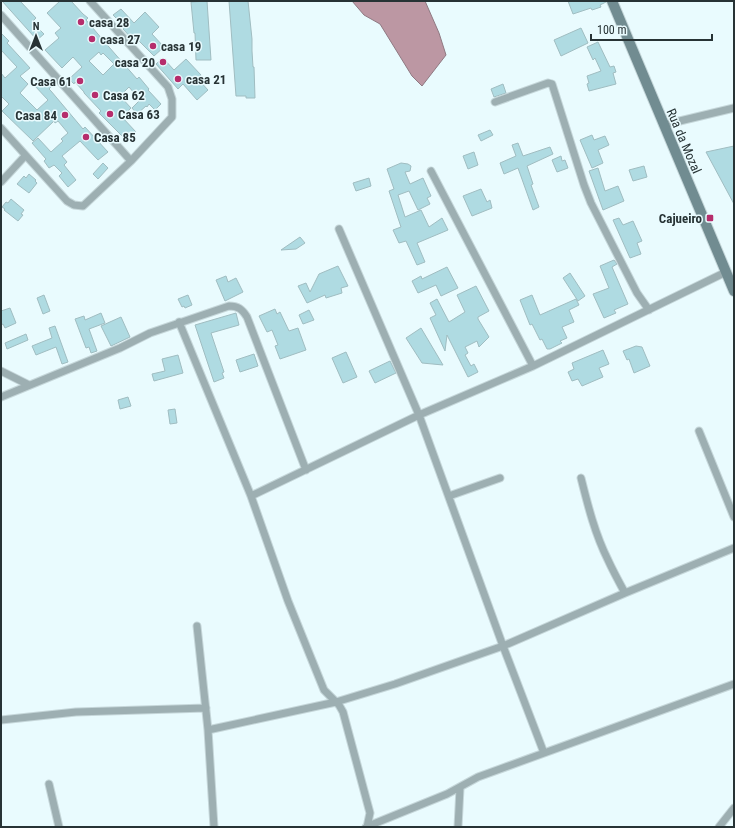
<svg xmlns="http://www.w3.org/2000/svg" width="735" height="828" viewBox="0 0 735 828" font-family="'Roboto Condensed',sans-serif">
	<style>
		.water { fill: #bc97a3; stroke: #8f7982 }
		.building { fill: #afdbe2; stroke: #a0bdc1; fill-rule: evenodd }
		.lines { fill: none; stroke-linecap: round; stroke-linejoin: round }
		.street-casing { stroke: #c6d7da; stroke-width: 9 }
		.secondary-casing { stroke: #c6d7da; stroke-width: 12 }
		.street { stroke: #9dafb2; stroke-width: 7 }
		.secondary { stroke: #718c91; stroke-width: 10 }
		.poi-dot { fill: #b62d6c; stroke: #e9fbfe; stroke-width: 1.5 }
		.labels { text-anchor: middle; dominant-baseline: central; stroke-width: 3; stroke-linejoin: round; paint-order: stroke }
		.poi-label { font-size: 13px; font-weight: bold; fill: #273335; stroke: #e9fbfe; text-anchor: start }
		.street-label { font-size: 13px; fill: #273335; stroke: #e9fbfe }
	</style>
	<rect width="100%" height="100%" fill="#e9fbfe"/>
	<path class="water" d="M352 1H425L439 33 446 55 422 86 412 76 380 24 364 15Z"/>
	<path class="building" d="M2 1H20L36 18 32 22 44 34 37 40Z
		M60 1H71L83 14 88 18 86 20 109 47 137 79 139 77 149 89 148 90 161 104 155 110 149 104 147 107 146 106 137 114 132 108 140 100 129 87 120 96 131 108 122 117 136 132 126 140 99 113 101 111 84 93V92L75 82 74 84 69 79 82 67 73 57 62 68 45 50 59 38 55 33 61 28 47 13ZM99 52 101 55 103 53 114 64 103 75 89 61Z
		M207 1 211 60H196L195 33H194L191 2Z
		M229 1H248L252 39V51L253 67H254L255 98H246V96H236Z
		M568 1H606V2L600 5 601 7 592 10 591 8 573 14Z
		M121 9 134 23 145 12 159 27 152 34 164 47 154 56 136 38 133 40 123 29 125 27 113 15Z
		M581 28 588 43 561 56 554 40Z
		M1 33 9 41 7 43 30 68 20 76 28 84 20 93 37 110 48 100 34 85 41 78 51 87 49 89 51 91 83 129 85 127 108 152 98 160 80 141 62 156 67 162 64 165 76 180 68 187 59 176 62 173 54 165 49 168 44 161 46 159 32 143 38 138 51 152 63 141 61 139 68 133 58 121 55 123 54 121 33 141 2 111 9 104 1 96V73L5 78 17 67 1 50Z
		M598 42 610 67 614 66 616 72 613 73 616 84 589 91 587 84 589 83 587 76 601 71 595 58 593 60 587 47Z
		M163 58 174 70 186 59 201 75 198 79 208 90 197 100 183 84 178 89 156 64Z
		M503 84 506 93 494 97 491 89Z
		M490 130 493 135 481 141 478 135Z
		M592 135 594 140 605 136 609 145 598 150 603 163 592 168 580 140Z
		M518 143 523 156 550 147 553 154 527 166 533 184 531 185 539 207 533 210 518 168 504 174 500 163 516 156 512 145Z
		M734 146V204L706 152Z
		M474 152 478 165 468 169 463 156Z
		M561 156 562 161 565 160 568 168 557 172 552 160Z
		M103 163 108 168 98 179 93 174Z
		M401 163 408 164 411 166 410 171 405 172 410 184 423 178 431 196 427 198 430 204 418 210 409 191 398 195 405 217 421 210 429 227 442 218 448 230 417 243 425 262 417 265 406 241 399 243 393 230 401 227 389 191 394 189 387 169Z
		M644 166 647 177 633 181 629 170Z
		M598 168 605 191 618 186 624 201 603 210 589 171Z
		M29 174 36 180 35 181 37 183 29 193 17 184 24 176 26 178Z
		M369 178 371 186 356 191 353 183Z
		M481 189 487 202 490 200 492 208 472 216 463 196Z
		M11 199 24 210 21 214 23 215 18 221 4 210 5 209 2 207 6 202 8 203Z
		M619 218 623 225 633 221 642 241 637 243 641 254 630 258 613 220Z
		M300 237 305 243 296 249 281 250Z
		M614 260 617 264 612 267 628 304 614 310 616 313 604 318 593 294 609 288 600 266Z
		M338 266 348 286 341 288 342 293 326 298 325 295 307 303 298 286 306 283 310 292 319 274Z
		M447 267 458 288 441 296 436 285 418 293 412 281 421 276 422 279Z
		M570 273 585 296 578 301 563 278Z
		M226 276 228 282 236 278 243 292 225 301 216 280Z
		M476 286 489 311 478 317V319L489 337 479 347 477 341 465 347 468 353 465 355 471 366 474 364 478 372 468 377 447 335 445 351 430 318 436 315 430 303 437 299 449 322 465 312 457 295Z
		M44 295 50 311 43 314 37 298Z
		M188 295 192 305 185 308 184 306 182 307 178 299Z
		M532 295 540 315 576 299 579 305 569 310 574 322 562 327 567 338 560 341 562 343 550 349H547L542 339 540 340 532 324 530 325 520 300Z
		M10 308 16 323 5 328 3 324 1 325V311Z
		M275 309 277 314 280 312 289 331 298 328 306 350 280 359 275 346 278 345 272 330 267 332 259 316Z
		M309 310 314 320 303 324 299 315Z
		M101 313 105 323 89 329 97 351 91 353 89 347 86 348 75 319 84 316 85 320Z
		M236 313 239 325 211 333 224 372 222 373 224 378 214 382 195 325Z
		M121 317 130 337 111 346 101 326Z
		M55 326 68 362 62 364 56 347 36 355 32 346 52 338 49 328Z
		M421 328 443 365 422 363 406 338Z
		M26 334 28 340 7 349 5 343Z
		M636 346 642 347 650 366 634 373 629 359 627 360 623 351Z
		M603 350 609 364 599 368 603 377 582 386 578 379 572 381 568 372 574 369 572 363Z
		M346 352 357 377 343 383 332 358Z
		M254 354 258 366 240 372 236 360Z
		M178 355 183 373 154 381 152 374 165 371 162 359Z
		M390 361 396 373 375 383 369 371Z
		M128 397 131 406 120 409 118 400Z
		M175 409 177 423 170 424 168 410Z"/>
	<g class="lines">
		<defs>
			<path id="street" d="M1 15 131 161
				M495 102 548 83 552 84 584 185 591 203 637 293 649 310
				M663 125 734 108
				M1 128 67 201 74 205 83 206 131 161 172 117V99L168 87 90 1
				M431 171 533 366
				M1 182 25 156
				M339 229 419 415 503 646 544 753
				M179 322 251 496 288 601 324 690 339 705 343 712 370 813 367 827
				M1 371 29 385
				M1 397 120 348 150 333 229 306C238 306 242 309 247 317L306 470
				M699 431 734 517
				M581 478C588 506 595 534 608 560 613 571 619 582 625 593
				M251 496 419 415 533 366 726 272
				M449 496 500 478
				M197 626 208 730 214 827
				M1 720 76 712 206 708
				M208 730 336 702 395 684 503 646 625 593 734 548
				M49 784 59 827
				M366 827 447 794 478 777 734 684
				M458 827 460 788
				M719 827 734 808"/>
			<path id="secondary" d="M612 1 734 291"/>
		</defs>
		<use href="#street" class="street-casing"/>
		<use href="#secondary" class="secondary-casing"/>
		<use href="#street" class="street"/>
		<use href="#secondary" class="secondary"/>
	</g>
	<g class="poi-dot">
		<circle cx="81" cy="22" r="4"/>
		<circle cx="92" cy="39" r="4"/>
		<circle cx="153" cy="46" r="4"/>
		<circle cx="163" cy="62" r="4"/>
		<circle cx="178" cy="79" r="4"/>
		<circle cx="80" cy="81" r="4"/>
		<circle cx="95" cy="95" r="4"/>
		<circle cx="110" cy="114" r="4"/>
		<circle cx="65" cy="115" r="4"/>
		<circle cx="86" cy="137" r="4"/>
		<rect x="706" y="214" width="8" height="8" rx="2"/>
	</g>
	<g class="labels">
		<g class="poi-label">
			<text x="89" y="22">casa 28</text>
			<text x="100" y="39">casa 27</text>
			<text x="161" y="46">casa 19</text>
			<text x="155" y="62" text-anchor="end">casa 20</text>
			<text x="186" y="79">casa 21</text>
			<text x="72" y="81" text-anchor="end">Casa 61</text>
			<text x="103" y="95">Casa 62</text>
			<text x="118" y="114">Casa 63</text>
			<text x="57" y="115" text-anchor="end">Casa 84</text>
			<text x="94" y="137">Casa 85</text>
			<text x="702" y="218" text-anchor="end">Cajueiro</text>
		</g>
		<g class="street-label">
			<text transform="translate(684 141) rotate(67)">Rua da Mozal</text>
		</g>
	</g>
	<rect width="735" height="828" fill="none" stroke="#273335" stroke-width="4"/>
	<g transform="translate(36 36)" stroke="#e9fbfe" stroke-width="3" paint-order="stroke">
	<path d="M0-3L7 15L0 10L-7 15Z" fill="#273335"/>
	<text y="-6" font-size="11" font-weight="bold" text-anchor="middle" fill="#273335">N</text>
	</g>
	<path d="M591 34v6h121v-6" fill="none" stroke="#273335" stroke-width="2"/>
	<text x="597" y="34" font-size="12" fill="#273335" stroke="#e9fbfe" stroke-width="3" paint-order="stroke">100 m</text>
</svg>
